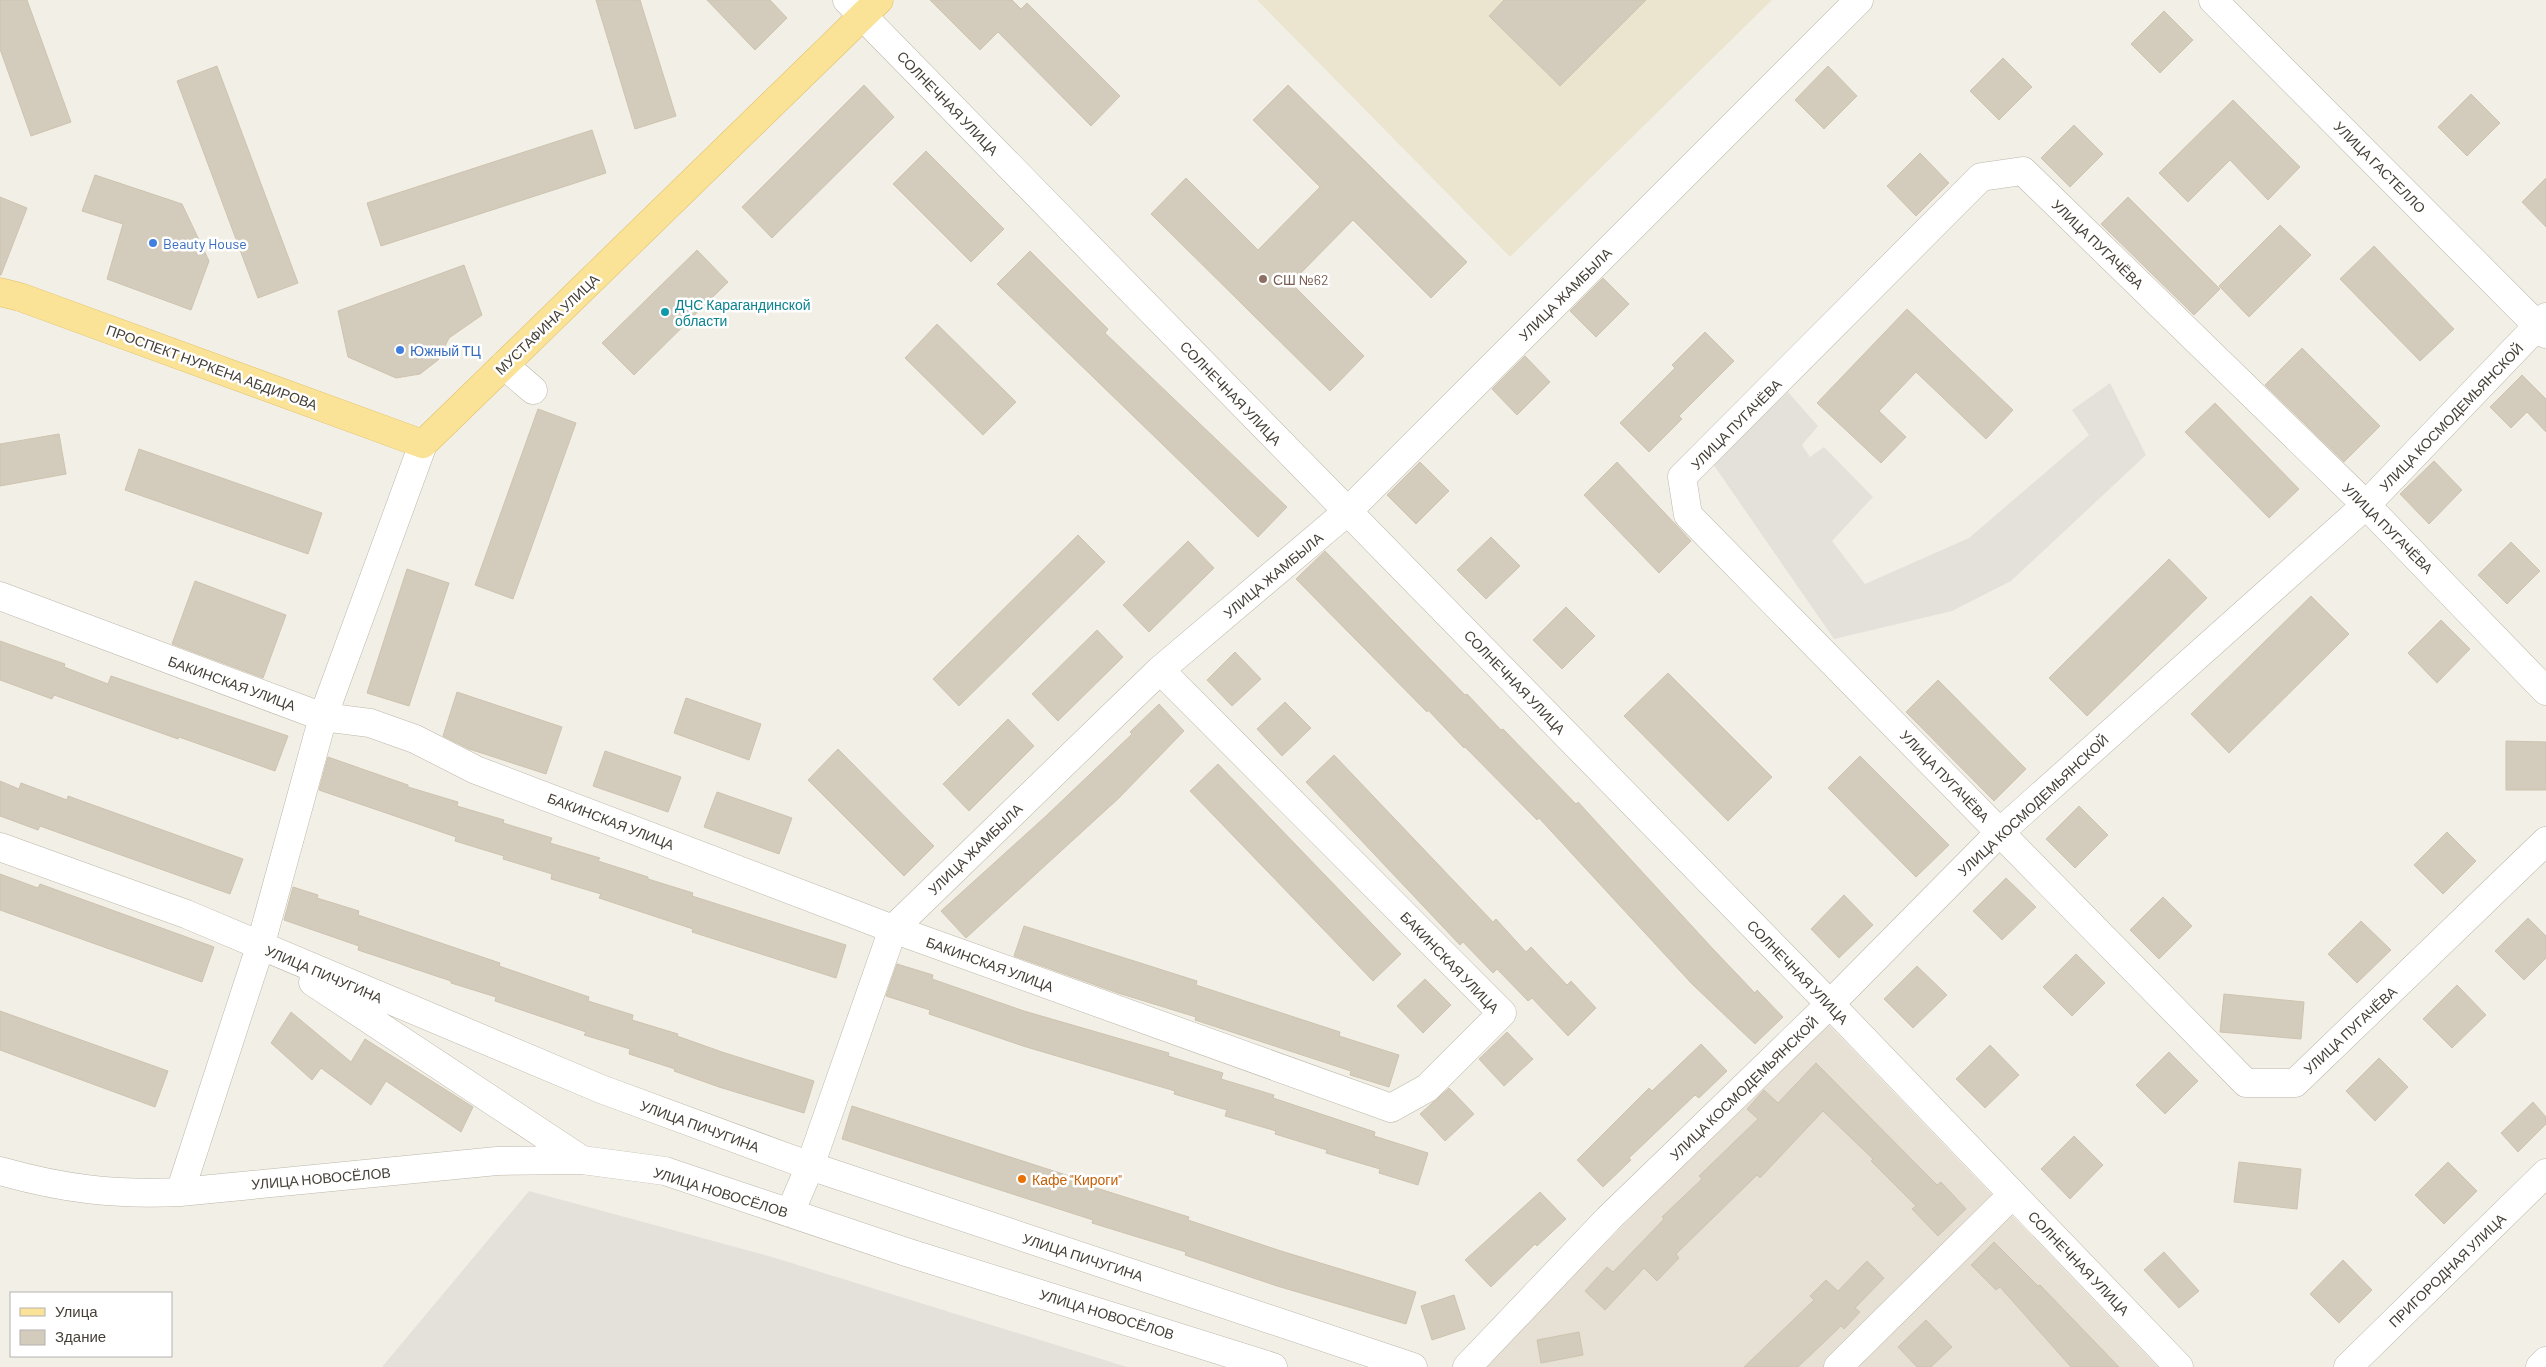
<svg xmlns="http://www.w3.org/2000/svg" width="2546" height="1367" viewBox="0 0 2546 1367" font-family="Barlow,sans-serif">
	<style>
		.residential { fill: #e6e1d4 }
		.industrial { fill: #e4e1db }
		.education { fill: #ebe5d0 }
		.building { fill: #d3cbbc; stroke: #cec3af }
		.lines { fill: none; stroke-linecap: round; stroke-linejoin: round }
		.minor-casing { stroke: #bdb7a9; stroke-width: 29 }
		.major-casing { stroke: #dec068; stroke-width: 29 }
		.minor { stroke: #fff; stroke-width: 28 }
		.major { stroke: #fae297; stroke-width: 28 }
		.shop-dot { fill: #3f7fe0; stroke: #fff; stroke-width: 2 }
		.education-dot { fill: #8d6e63; stroke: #fff; stroke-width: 2 }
		.culture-dot { fill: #0f9aa8; stroke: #fff; stroke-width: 2 }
		.food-dot { fill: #e8710a; stroke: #fff; stroke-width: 2 }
		.labels { text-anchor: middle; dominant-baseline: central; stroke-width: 5; stroke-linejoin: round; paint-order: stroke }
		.street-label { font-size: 14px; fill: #453f36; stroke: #fff }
		.shop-label { font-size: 14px; fill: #366cbe; stroke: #fff; text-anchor: start }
		.education-label { font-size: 14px; fill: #785e54; stroke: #fff; text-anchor: start }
		.culture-label { font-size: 14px; fill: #0d838f; stroke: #fff; text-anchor: start }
		.food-label { font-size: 14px; fill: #c56008; stroke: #fff; text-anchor: start }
	</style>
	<rect width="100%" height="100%" fill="#f2efe6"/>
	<path class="residential" d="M1826 1022 2158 1367H1482Z"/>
	<path class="industrial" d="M2110 383 2146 455 2011 581 1952 611 1834 639 1713 464 1788 392 1818 426 1802 445 1810 457 1824 447 1873 497 1832 541 1865 584 1969 538 2089 435 2072 410Z
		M529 1191 772 1257 1127 1367H382Z"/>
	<path class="education" d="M1257 0H1772L1510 257Z"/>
	<path class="building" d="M0 0H27L71 122 31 136 0 49Z
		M596 0H640L676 116 635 129Z
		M707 0H770L787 18 755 50Z
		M930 0H1012L1021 9 1027 3 1120 96 1091 126 998 32 980 50Z
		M1504 0H1646L1560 86 1489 16Z
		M2164 11 2193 40 2160 73 2131 44Z
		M2003 58 2032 87 1999 120 1970 91Z
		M217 66 298 283 258 298 177 81Z
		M1828 66 1857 96 1824 129 1795 100Z
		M864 85 894 117 772 238 742 207Z
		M1288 85 1467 262 1431 298 1353 220 1291 283 1364 356 1330 391 1151 214 1186 178 1258 250 1320 187 1253 120Z
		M2471 94 2500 123 2467 156 2438 127Z
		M2233 100 2300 167 2268 200 2230 160 2188 202 2159 173Z
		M2074 125 2103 154 2070 187 2041 158Z
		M592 130 606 173 381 246 367 203Z
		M926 151 1004 229 971 262 893 184Z
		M1920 153 1949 183 1916 216 1887 186Z
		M95 175 182 204 209 261 191 310 107 279 123 224 82 211Z
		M2546 178V227L2522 202Z
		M0 197 27 208 1 275H0Z
		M2128 197 2220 289 2194 315 2101 224Z
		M2280 225 2311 255 2249 317 2219 286Z
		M2374 246 2454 329 2420 361 2340 279Z
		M697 250 728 282 634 375 602 343Z
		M1030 251 1108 329 1105 333 1287 507 1258 537 997 284Z
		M464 265 482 315 449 338 438 360 420 374 396 378 348 357 338 311Z
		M1603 278 1629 304 1596 337 1570 311Z
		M1907 309 2013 410 1986 439 1916 372 1879 411 1906 437 1881 463 1817 403Z
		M937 324 1016 402 983 435 905 358Z
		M1705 332 1734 361 1679 416 1682 419 1649 452 1620 423 1675 368 1672 365Z
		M2302 348 2380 426 2344 462 2265 385Z
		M1525 356 1550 382 1517 415 1492 389Z
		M2522 375 2546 399V432L2527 412 2511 428 2490 407Z
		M2215 403 2299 489 2269 518 2185 432Z
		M538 409 576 423 513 599 475 585Z
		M59 434 66 474 0 486V444Z
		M139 449 322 513 308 554 125 490Z
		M2434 461 2462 490 2429 524 2400 494Z
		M1420 462 1449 491 1416 524 1387 495Z
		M1617 462 1691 541 1659 573 1584 495Z
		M1078 535 1105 562 959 706 933 679Z
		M1491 537 1520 566 1486 599 1457 570Z
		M1188 541 1214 568 1149 632 1123 605Z
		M2511 542 2540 571 2507 604 2478 575Z
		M1325 551 1465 695 1467 694 1501 730 1503 729 1576 804 1578 802 1713 949 1755 993 1757 990 1783 1017 1755 1044 1692 984 1539 818 1537 820 1465 747 1464 748 1428 710 1427 712 1296 579Z
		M2169 559 2207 598 2087 716 2049 678Z
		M407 569 449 583 409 706 367 693Z
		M195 581 286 615 263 678 172 644Z
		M2311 596 2349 634 2229 753 2191 714Z
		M1566 607 1595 636 1562 669 1533 640Z
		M2441 620 2470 649 2437 683 2408 653Z
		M1097 630 1123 657 1058 721 1032 694Z
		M0 641 65 664 64 667 108 684 111 676 288 736 275 771 179 737 178 739 54 695 52 699 0 680Z
		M1235 652 1261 679 1232 706 1207 680Z
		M1668 673 1772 777 1728 821 1624 716Z
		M1938 680 2026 769 1994 801 1906 712Z
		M457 692 562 727 546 774 469 749 443 736Z
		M686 698 761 724 749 760 674 733Z
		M1285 702 1311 728 1282 756 1257 729Z
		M1159 704 1184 731 1119 798 966 938 941 911 1046 816 1132 734 1130 732Z
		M1008 719 1034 746 969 811 943 784Z
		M2506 741 2546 742V790H2506Z
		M838 749 934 846 904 876 808 780Z
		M605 751 681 777 668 812 593 786Z
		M1334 755 1493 922 1496 919 1526 952 1531 947 1567 985 1571 981 1596 1008 1568 1036 1532 998 1528 1001 1497 969 1493 973 1463 942 1460 945 1306 782Z
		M1860 756 1949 845 1916 877 1828 788Z
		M328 757 408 785V787L458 802 457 806 504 820 503 823 552 838 550 843 600 858 598 861 648 877V879L693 893 692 896 846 945 836 978 692 932 693 929 599 898 601 894 551 879 552 874 503 859 504 856 455 841 456 837 319 790Z
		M1218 764 1401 954 1373 981 1190 791Z
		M0 781 19 789 21 783 67 800 68 796 243 859 230 894 40 826 38 830 0 816Z
		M717 792 792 818 779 854 704 827Z
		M2079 806 2108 835 2075 868 2046 839Z
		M2447 832 2476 861 2443 894 2414 865Z
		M0 874 38 888 40 884 214 947 202 982 0 910Z
		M2006 878 2036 907 2002 940 1973 911Z
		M293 887 318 895 317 898 359 911 358 915 500 963 499 966 589 997 588 1001 633 1015 632 1020 678 1034 677 1036 722 1052 814 1081 804 1113 719 1087 674 1071 675 1069 629 1054 630 1049 584 1035 586 1032 495 1001 496 997 451 983V981L358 950 359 946 284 920Z
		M1844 895 1873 925 1839 958 1811 929Z
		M2163 897 2192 926 2159 959 2130 930Z
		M2528 918 2546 936V958L2524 980 2495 951Z
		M2361 921 2391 950 2357 983 2328 954Z
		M1024 926 1197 981 1196 985 1340 1032 1339 1036 1399 1055 1389 1087 1350 1075 1351 1071 1195 1020 1196 1017 1118 993 1014 956Z
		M2076 954 2105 983 2072 1016 2043 987Z
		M897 964 933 975 932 979 1024 1011 1169 1053 1168 1056 1223 1073 1221 1079 1274 1095 1273 1098 1375 1132 1374 1136 1428 1153 1418 1185 1379 1173 1380 1169 1326 1153 1327 1150 1275 1134 1276 1131 1225 1116 1227 1110 1174 1094 1175 1091 1023 1046 929 1014 930 1010 886 996Z
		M1917 966 1947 995 1913 1028 1884 999Z
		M1425 979 1451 1005 1423 1033 1397 1006Z
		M2457 985 2486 1015 2452 1048 2423 1019Z
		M2224 994 2304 1002 2301 1039 2220 1032Z
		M0 1011 168 1071 155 1107 0 1050Z
		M291 1012 351 1062 365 1039 473 1107 461 1132 386 1081 371 1105 321 1068 312 1080 271 1043Z
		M1507 1032 1533 1059 1504 1086 1479 1059Z
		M1701 1044 1727 1071 1699 1098 1695 1095 1629 1158 1631 1160 1603 1187 1577 1160 1649 1088 1652 1091Z
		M1990 1045 2019 1075 1985 1108 1956 1079Z
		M2169 1052 2198 1081 2165 1114 2136 1085Z
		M2379 1058 2408 1087 2375 1121 2346 1091Z
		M1816 1063 1937 1185 1941 1182 1966 1209 1938 1236 1912 1209 1916 1206 1871 1161 1873 1159 1823 1111 1760 1178 1757 1175 1676 1254 1679 1258 1657 1281 1644 1268 1605 1310 1585 1291 1607 1267 1613 1272 1664 1219 1662 1217 1702 1179 1699 1176 1758 1119 1747 1109 1764 1090 1778 1103Z
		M1449 1088 1474 1114 1445 1141 1420 1114Z
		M2533 1102 2546 1117V1124L2518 1152 2501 1133Z
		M852 1106 1094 1184 1093 1187 1189 1217 1188 1220 1281 1251 1416 1292 1406 1324 1277 1286 1185 1255 1186 1252 1092 1223 1093 1220 842 1139Z
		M2074 1136 2103 1165 2070 1199 2041 1169Z
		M2239 1162 2301 1169 2297 1209 2234 1202Z
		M2448 1162 2477 1191 2444 1224 2415 1195Z
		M1540 1192 1566 1219 1537 1246 1535 1244 1491 1287 1465 1260Z
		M1994 1242 2038 1286 2040 1285 2119 1367H2071L2000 1287 1996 1290 1971 1265Z
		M2164 1252 2199 1291 2179 1308 2144 1270Z
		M2343 1260 2372 1290 2339 1323 2310 1294Z
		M1867 1261 1884 1278 1855 1308 1860 1312 1844 1329 1841 1326 1798 1367H1744L1814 1300 1810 1296 1826 1280 1838 1291Z
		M1454 1295 1465 1329 1432 1340 1421 1306Z
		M1926 1320 1952 1347 1931 1367H1917L1898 1347Z
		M1579 1332 1583 1355 1541 1363 1537 1340Z"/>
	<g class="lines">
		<defs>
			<path id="minor" d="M847 0 1830 1004 2179 1367
				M2213 0 2546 334
				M504 365 533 390
				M0 596 323 717 370 723 415 739 476 770 893 929 1391 1108 1427 1088 1502 1013 1160 670
				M2546 691 2366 505 2023 171 1981 177 1682 477 1688 515 2246 1083H2295L2546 841
				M0 847 186 914 601 1089 810 1166 1413 1367
				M313 982 582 1160
				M0 1171C63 1189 115 1195 180 1192L497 1161 582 1160 665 1171 906 1252 1273 1367
				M180 1192 260 947 323 717 423 444
				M790 1213 810 1166 893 929 1160 670 1348 511 1859 0
				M1467 1367 1608 1219 1830 1004 2000 832 2366 505 2546 317
				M1838 1367 2013 1194
				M2348 1367 2546 1173
				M2540 1367 2546 1361"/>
			<path id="major" d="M0 292 20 297 423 444 879 0"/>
		</defs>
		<use href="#minor" class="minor-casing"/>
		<use href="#major" class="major-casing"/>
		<use href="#minor" class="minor"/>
		<use href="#major" class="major"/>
	</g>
	<g class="shop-dot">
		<circle cx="153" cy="243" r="5"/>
		<circle cx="400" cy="350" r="5"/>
	</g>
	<circle class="education-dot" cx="1263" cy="279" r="5"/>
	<circle class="culture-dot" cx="665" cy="312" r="5"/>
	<circle class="food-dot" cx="1022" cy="1179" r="5"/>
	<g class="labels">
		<g class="street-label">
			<text transform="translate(948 103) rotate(46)">СОЛНЕЧНАЯ УЛИЦА</text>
			<text transform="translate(2380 167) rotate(45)">УЛИЦА ГАСТЕЛЛО</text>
			<text transform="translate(2098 244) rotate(44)">УЛИЦА ПУГАЧЁВА</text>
			<text transform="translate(1565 294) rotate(-45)">УЛИЦА ЖАМБЫЛА</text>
			<text transform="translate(547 324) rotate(-44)">МУСТАФИНА УЛИЦА</text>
			<text transform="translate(212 367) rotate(20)">ПРОСПЕКТ НУРКЕНА АБДИРОВА</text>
			<text transform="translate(1231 393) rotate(46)">СОЛНЕЧНАЯ УЛИЦА</text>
			<text transform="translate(2451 417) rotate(-46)">УЛИЦА КОСМОДЕМЬЯНСКОЙ</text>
			<text transform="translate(1736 424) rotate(-45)">УЛИЦА ПУГАЧЁВА</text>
			<text transform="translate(2388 528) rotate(45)">УЛИЦА ПУГАЧЁВА</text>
			<text transform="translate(1273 575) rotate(-40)">УЛИЦА ЖАМБЫЛА</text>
			<text transform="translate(1515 682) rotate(46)">СОЛНЕЧНАЯ УЛИЦА</text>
			<text transform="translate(232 683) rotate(20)">БАКИНСКАЯ УЛИЦА</text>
			<text transform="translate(1945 776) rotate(46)">УЛИЦА ПУГАЧЁВА</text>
			<text transform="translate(2033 805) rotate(-43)">УЛИЦА КОСМОДЕМЬЯНСКОЙ</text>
			<text transform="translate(611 821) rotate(21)">БАКИНСКАЯ УЛИЦА</text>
			<text transform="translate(975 849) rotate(-44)">УЛИЦА ЖАМБЫЛА</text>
			<text transform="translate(1450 962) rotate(46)">БАКИНСКАЯ УЛИЦА</text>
			<text transform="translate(990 964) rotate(20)">БАКИНСКАЯ УЛИЦА</text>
			<text transform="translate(1798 972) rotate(46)">СОЛНЕЧНАЯ УЛИЦА</text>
			<text transform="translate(324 974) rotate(23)">УЛИЦА ПИЧУГИНА</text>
			<text transform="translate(2350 1030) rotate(-43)">УЛИЦА ПУГАЧЁВА</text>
			<text transform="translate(1744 1088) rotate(-44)">УЛИЦА КОСМОДЕМЬЯНСКОЙ</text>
			<text transform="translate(700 1126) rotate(20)">УЛИЦА ПИЧУГИНА</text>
			<text transform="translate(321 1178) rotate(-5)">УЛИЦА НОВОСЁЛОВ</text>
			<text transform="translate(721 1192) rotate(17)">УЛИЦА НОВОСЁЛОВ</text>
			<text transform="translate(1083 1257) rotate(18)">УЛИЦА ПИЧУГИНА</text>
			<text transform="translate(2079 1263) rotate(46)">СОЛНЕЧНАЯ УЛИЦА</text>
			<text transform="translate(2447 1270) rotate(-44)">ПРИГОРОДНАЯ УЛИЦА</text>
			<text transform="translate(1107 1314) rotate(17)">УЛИЦА НОВОСЁЛОВ</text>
		</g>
		<g class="shop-label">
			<text x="163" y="243">Beauty House</text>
			<text x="410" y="350">Южный ТЦ</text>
		</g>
		<g class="education-label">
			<text x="1273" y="279">СШ №62</text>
		</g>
		<g class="culture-label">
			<text x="675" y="304">ДЧС Карагандинской<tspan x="675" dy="16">области</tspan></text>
		</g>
		<g class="food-label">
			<text x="1032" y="1179">Кафе "Кироги"</text>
		</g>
	</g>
	<rect x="10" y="1292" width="162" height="65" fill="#ffffff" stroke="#b5b2af"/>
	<rect x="20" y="1308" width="25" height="8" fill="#fae297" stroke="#b5b2af"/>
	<text x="55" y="1317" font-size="15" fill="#453f36">Улица</text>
	<rect x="20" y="1330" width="25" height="15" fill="#d3cbbc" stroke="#b5b2af"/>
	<text x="55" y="1342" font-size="15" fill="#453f36">Здание</text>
</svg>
